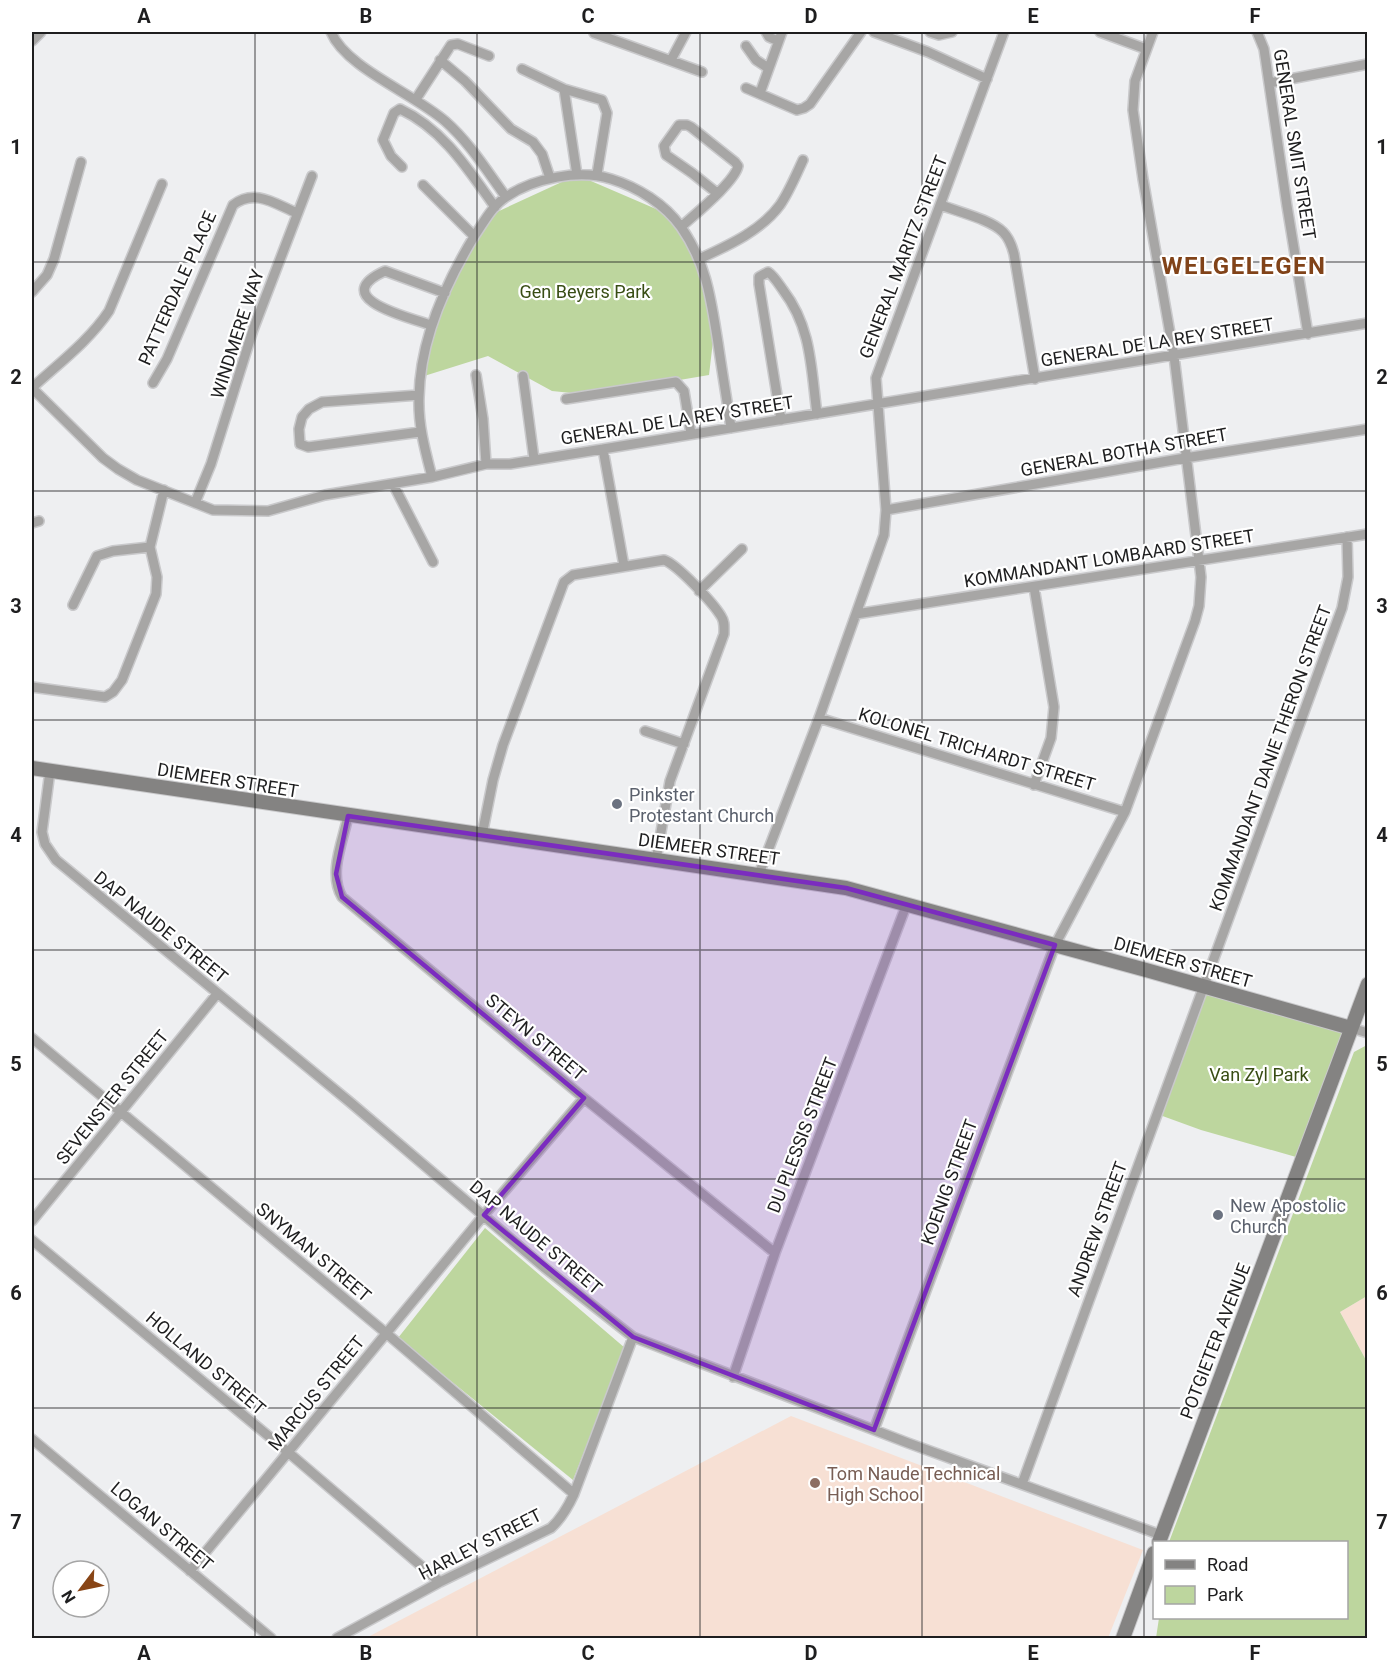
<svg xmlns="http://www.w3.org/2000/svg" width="1399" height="1670" viewBox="0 0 1399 1670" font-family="Roboto,sans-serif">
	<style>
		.education { fill: #f7e0d4 }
		.green { fill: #bdd69e }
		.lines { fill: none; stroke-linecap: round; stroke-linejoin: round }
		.street-casing { stroke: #c9c9cb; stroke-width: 12 }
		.secondary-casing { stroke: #c9c9cb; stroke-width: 16 }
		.street { stroke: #a7a6a5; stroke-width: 9 }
		.secondary { stroke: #848382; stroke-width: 14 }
		.marked { fill: #7b2cbf; fill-opacity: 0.2; stroke: #7b2cbf; stroke-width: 4.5; stroke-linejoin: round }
		.grid { fill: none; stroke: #1e1e1f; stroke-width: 1.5; stroke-opacity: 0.55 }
		.worship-dot { fill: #6b7280; stroke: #fff; stroke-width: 2 }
		.education-dot { fill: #8d6e63; stroke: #fff; stroke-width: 2 }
		.labels { text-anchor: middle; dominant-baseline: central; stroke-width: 4.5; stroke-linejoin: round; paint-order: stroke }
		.street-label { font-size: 18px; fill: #1e1e1f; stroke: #fff }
		.park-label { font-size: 18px; fill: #384d14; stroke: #fff }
		.worship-label { font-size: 18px; fill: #5b616d; stroke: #fff; text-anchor: start }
		.education-label { font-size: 18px; fill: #785e54; stroke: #fff; text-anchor: start }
		.district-label { font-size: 24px; font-weight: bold; letter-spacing: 1.5px; fill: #814319; stroke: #fff }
		.neatline { fill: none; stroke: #1e1e1f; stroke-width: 2 }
		.grid-label { font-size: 20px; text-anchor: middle; font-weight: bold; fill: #1e1e1f }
	</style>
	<rect width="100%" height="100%" fill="#eeeff1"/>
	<path class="education" d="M1367 1296V1362L1340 1312Z
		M791 1416 1143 1550 1108 1638H366Z"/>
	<path class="green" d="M577 175 670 215 704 271 715 324 709 375 591 395 552 391 488 356 421 377 451 278 486 217Z
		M1205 986 1351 1028 1303 1159 1201 1130 1157 1114Z
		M1367 1045V1296L1340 1312 1367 1362V1638H1156L1159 1618H1346V1542H1169L1354 1052Z
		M485 1228 625 1348 573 1480 398 1338Z"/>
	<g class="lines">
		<defs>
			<path id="street" d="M331 32C346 68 413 93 445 121 470 143 487 171 506 197
				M766 32 769 37 778 41
				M874 32 928 52 987 79
				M930 32 939 35 952 32
				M1100 32 1146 49
				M1257 32 1264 49 1287 206 1308 334
				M594 33 702 72
				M32 41 41 32
				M746 46 756 60 768 68
				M440 60 465 81 511 129 533 142 542 154 550 178
				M671 60 686 32
				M522 69 564 89 602 100 607 113 597 174
				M1269 83 1368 64
				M746 88 797 110 804 108 810 104 861 32
				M564 89 577 175
				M760 93 782 32
				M416 99 451 45 458 44 489 56
				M402 167 391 156 383 140 394 113 400 109C443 129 468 169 495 207
				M423 185 474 236
				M941 205C958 212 990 219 1003 232 1009 238 1012 246 1014 254L1035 379
				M681 227C694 215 735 182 738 166L735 162 691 127 687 125H679L664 146 666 155 692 173 717 193
				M699 259C727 246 761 231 780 205 789 192 796 175 803 160
				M32 292 47 275 54 259 81 162
				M431 325C410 318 326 298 385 271L445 293
				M476 375 483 419 486 464
				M523 376 534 459
				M153 383 167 359 233 205C255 188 275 204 297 213
				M32 388 103 458 118 469 137 480 213 510 268 511 325 495 432 477 486 464H510L603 449 1368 323
				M32 388C58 364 89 341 109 311L162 184
				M419 395 322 402 309 409 302 417 299 429 300 444 308 447 420 432
				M566 399 676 382 684 391 691 434
				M781 420 759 284V277L768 272C774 276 778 283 783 290 812 328 811 369 817 414
				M603 449 624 566
				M432 477C425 450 418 425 419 397 420 339 445 284 475 235 484 222 492 206 506 197 534 178 579 169 611 179 637 187 665 204 681 227 707 264 711 300 718 343 722 371 727 400 731 428
				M393 484 433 562
				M195 503 211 464 253 330 312 176
				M886 510 1185 458 1368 429
				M32 523 39 521
				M1034 587 1054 707 1051 738 1034 785
				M699 591 742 549
				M73 605 97 556 113 551 150 547
				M856 614 1368 534
				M32 687 105 697 113 692 122 680 156 594 157 577 150 547 164 490
				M819 718 1125 812
				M645 731 684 744
				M50 771 42 832 45 844 56 860 351 1103 545 1268 633 1337 908 1443 1161 1535
				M348 816C343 841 328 873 342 897L584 1098 775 1253
				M482 835 493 780 503 745 564 582 573 575 664 560C678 565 713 603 721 616 725 622 724 627 724 634L670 781 656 860
				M759 874 819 718 884 535 886 510 876 378 1004 32
				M1351 1028 1368 1033
				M32 1038 386 1333 574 1494
				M32 1221 217 994
				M32 1240 289 1453 440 1582
				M733 1377 775 1253 906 906
				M874 1430 1055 945 1125 812 1195 621 1199 606 1201 577 1174 356 1143 179 1133 110 1135 81 1153 32
				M32 1439 271 1638
				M1022 1484 1342 608 1348 577 1347 537
				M190 1571 484 1215 584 1098
				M337 1638 440 1582 551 1528C562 1518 568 1507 574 1494L633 1337"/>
			<path id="secondary" d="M32 768 846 888 1146 970 1351 1028
				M1159 1542 1368 984
				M1123 1638 1154 1553"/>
		</defs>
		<use href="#street" class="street-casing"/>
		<use href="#secondary" class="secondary-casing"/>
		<use href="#street" class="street"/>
		<use href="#secondary" class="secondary"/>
	</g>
	<path class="marked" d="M348 816 846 888 1055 945 874 1430 633 1337 484 1215 584 1098 342 897 336 874Z"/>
	<path class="grid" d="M255 32V1638M477 32V1638M700 32V1638M922 32V1638M1144 32V1638M32 262H1368M32 491H1368M32 720H1368M32 950H1368M32 1179H1368M32 1408H1368"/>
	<g class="worship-dot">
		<circle cx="617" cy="804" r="6"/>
		<circle cx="1218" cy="1215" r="6"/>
	</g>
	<circle class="education-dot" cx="815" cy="1483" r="6"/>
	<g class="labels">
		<g class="street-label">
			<text transform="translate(1295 144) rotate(81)">GENERAL SMIT STREET</text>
			<text transform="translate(903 257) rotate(-69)">GENERAL MARITZ STREET</text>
			<text transform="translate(177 288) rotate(-66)">PATTERDALE PLACE</text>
			<text transform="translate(237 334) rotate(-72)">WINDMERE WAY</text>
			<text transform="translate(1157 342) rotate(-9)">GENERAL DE LA REY STREET</text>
			<text transform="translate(677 420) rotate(-9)">GENERAL DE LA REY STREET</text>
			<text transform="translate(1124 452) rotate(-10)">GENERAL BOTHA STREET</text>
			<text transform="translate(1109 558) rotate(-9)">KOMMANDANT LOMBAARD STREET</text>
			<text transform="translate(977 749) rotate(17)">KOLONEL TRICHARDT STREET</text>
			<text transform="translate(1270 758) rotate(-70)">KOMMANDANT DANIE THERON STREET</text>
			<text transform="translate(228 780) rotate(9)">DIEMEER STREET</text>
			<text transform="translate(709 849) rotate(8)">DIEMEER STREET</text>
			<text transform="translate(161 927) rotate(39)">DAP NAUDE STREET</text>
			<text transform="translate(1183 962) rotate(16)">DIEMEER STREET</text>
			<text transform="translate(536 1037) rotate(40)">STEYN STREET</text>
			<text transform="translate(112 1097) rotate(-51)">SEVENSTER STREET</text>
			<text transform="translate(802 1135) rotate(-69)">DU PLESSIS STREET</text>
			<text transform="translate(949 1182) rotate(-70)">KOENIG STREET</text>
			<text transform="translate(1097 1229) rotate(-70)">ANDREW STREET</text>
			<text transform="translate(536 1237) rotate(40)">DAP NAUDE STREET</text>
			<text transform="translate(314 1252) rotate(40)">SNYMAN STREET</text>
			<text transform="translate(1215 1341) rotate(-69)">POTGIETER AVENUE</text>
			<text transform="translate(206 1363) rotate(40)">HOLLAND STREET</text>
			<text transform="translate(316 1393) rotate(-51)">MARCUS STREET</text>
			<text transform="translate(162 1526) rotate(40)">LOGAN STREET</text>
			<text transform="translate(480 1544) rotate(-27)">HARLEY STREET</text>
		</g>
		<g class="park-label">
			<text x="585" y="291">Gen Beyers Park</text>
			<text x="1259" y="1074">Van Zyl Park</text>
		</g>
		<g class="worship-label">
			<text x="629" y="794">Pinkster<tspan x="629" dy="21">Protestant Church</tspan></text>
			<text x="1230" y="1205">New Apostolic<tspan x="1230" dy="21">Church</tspan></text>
		</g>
		<g class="education-label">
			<text x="827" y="1473">Tom Naude Technical<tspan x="827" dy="21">High School</tspan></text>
		</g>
		<g class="district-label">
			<text x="1244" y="266">WELGELEGEN</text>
		</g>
	</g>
	<rect width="1399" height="1670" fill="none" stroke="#ffffff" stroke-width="66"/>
	<rect x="1153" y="1541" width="195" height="78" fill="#ffffff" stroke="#a5a5a5" stroke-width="1.5"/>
	<rect x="1165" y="1560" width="30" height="9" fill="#848382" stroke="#a5a5a5" stroke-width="1.5"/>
	<text x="1207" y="1571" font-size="18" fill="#1e1e1f">Road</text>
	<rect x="1165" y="1586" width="30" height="18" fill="#bdd69e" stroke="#a5a5a5" stroke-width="1.5"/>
	<text x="1207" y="1601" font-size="18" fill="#1e1e1f">Park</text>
	<g transform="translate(81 1589) rotate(238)"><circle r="28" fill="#ffffff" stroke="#a5a5a5" stroke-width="1.5"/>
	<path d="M0-4.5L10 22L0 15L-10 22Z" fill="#884516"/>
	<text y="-9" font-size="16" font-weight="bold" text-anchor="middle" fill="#1e1e1f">N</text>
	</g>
	<rect x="33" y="33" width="1333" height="1604" class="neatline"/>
	<g class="grid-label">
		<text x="144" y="23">A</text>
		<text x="366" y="23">B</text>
		<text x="588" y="23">C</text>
		<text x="811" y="23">D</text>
		<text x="1033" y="23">E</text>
		<text x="1255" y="23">F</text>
		<text x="16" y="154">1</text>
		<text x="1382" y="154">1</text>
		<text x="16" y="384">2</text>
		<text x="1382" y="384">2</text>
		<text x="16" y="613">3</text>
		<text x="1382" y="613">3</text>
		<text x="16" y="842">4</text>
		<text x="1382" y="842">4</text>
		<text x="16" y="1071">5</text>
		<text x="1382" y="1071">5</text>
		<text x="16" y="1300">6</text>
		<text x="1382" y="1300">6</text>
		<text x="16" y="1529">7</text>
		<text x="1382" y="1529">7</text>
		<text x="144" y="1660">A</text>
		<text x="366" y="1660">B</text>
		<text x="588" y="1660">C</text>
		<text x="811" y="1660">D</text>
		<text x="1033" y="1660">E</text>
		<text x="1255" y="1660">F</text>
	</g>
</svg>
